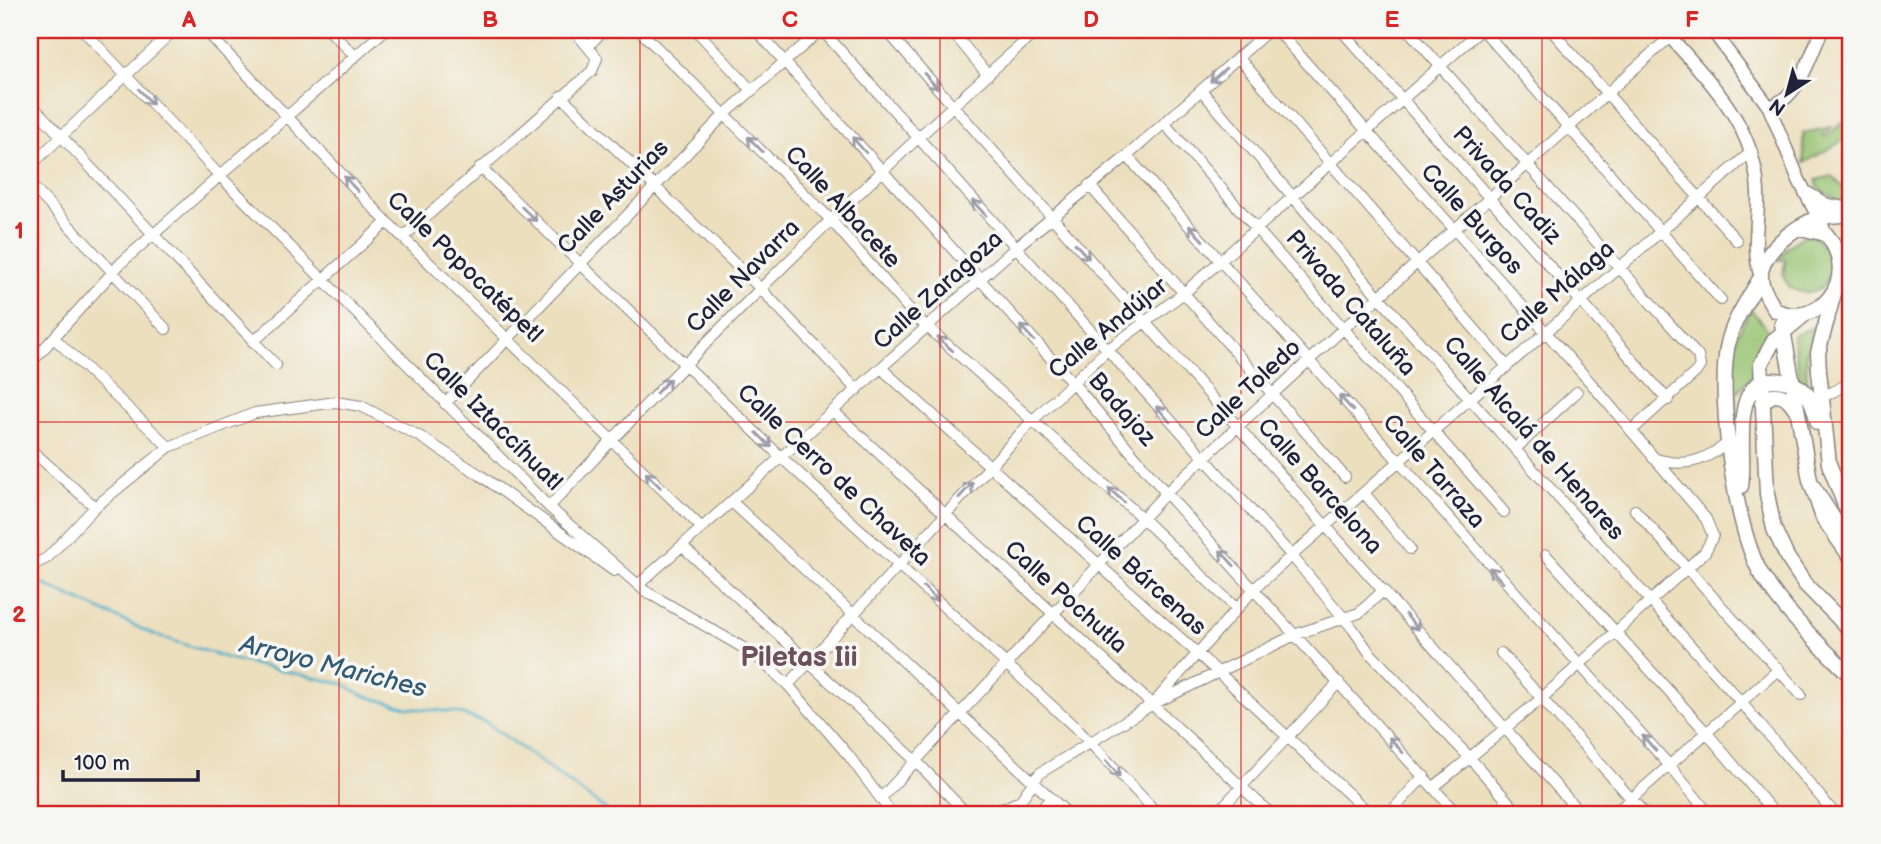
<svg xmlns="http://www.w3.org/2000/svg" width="1881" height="844" viewBox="0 0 1881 844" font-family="'Balsamiq Sans',sans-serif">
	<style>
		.green { fill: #98c371; stroke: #5d7256; stroke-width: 2 }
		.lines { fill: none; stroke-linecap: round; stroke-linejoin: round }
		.stream { stroke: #4aaec9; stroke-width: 2.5 }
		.minor-casing { stroke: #87807c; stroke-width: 12 }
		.tertiary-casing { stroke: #87807c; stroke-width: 15 }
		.secondary-casing { stroke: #87807c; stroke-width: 15 }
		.primary-casing { stroke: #87807c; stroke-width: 17 }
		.minor { stroke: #fff; stroke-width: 10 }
		.tertiary { stroke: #fff; stroke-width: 12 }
		.secondary { stroke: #fff; stroke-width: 12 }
		.primary { stroke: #fff; stroke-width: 14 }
		.oneway { stroke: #9c9ca7 }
		.grid { fill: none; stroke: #d62828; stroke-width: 2; stroke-opacity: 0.55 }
		.labels { text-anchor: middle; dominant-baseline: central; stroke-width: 7; stroke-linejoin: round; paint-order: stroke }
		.street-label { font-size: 24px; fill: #22223b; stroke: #f6f6f2 }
		.water-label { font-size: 26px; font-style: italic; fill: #325a74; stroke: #f6f6f2 }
		.quarter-label { font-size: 28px; font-weight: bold; fill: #6c515c; stroke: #f6f6f2 }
		.neatline { fill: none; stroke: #d62828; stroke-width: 2.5 }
		.grid-label { font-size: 23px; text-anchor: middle; font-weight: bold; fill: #d62828 }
	</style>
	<rect width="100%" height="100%" fill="#f6f6f2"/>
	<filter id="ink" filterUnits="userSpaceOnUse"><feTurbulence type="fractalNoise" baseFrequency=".0143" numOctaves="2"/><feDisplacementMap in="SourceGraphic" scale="14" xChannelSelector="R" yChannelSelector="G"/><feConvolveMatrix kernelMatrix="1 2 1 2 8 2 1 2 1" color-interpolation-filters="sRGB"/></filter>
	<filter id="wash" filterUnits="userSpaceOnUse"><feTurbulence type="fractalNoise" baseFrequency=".00686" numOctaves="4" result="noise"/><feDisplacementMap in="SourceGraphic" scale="28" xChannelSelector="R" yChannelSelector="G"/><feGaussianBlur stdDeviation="1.57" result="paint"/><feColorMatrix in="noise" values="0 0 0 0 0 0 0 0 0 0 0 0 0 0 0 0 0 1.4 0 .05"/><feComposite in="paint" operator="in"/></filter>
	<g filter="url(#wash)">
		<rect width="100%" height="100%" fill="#ecdfbe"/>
		<path class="green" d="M1851 116V136L1804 163 1803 133 1831 127 1823 134 1825 137Z
			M1832 176 1851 196V200H1838L1817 187 1816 180Z
			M1807 234 1817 238C1863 301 1768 310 1786 260H1779L1788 246Z
			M1751 309 1769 332 1756 355 1754 374 1736 393 1734 467 1733 350 1736 337Z
			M1814 327 1806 354 1807 386 1800 380 1793 336Z"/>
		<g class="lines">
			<path class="stream" d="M30 578 155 635 230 659 343 684 365 696 409 708 455 712 487 723 612 814"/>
		</g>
	</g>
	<g filter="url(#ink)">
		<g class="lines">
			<defs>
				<path id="minor" d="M83 30 220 176 549 507 645 591 754 654 788 685 849 756 892 814
					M205 30 387 222 702 528
					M329 30 355 56
					M639 30 830 219 916 317 1141 517 1237 609
					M696 30 751 90
					M756 30 1072 382 1166 493 1457 814
					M822 30 1291 555 1353 629 1369 652 1470 758 1519 814
					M886 30 1581 814
					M951 30 988 75
					M1016 30 1026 40
					M1277 30 1590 382 1706 519 1713 536 1705 552 1542 698 1434 787
					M1341 30 1668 400
					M1408 30 1698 356 1700 366 1696 372 1631 431
					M1483 30 1721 300
					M1551 30 1737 241
					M589 45 604 30
					M1238 57 1506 365
					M1201 90 1379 297 1741 702 1835 814
					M561 96 760 288 857 390
					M30 103 276 365
					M1164 123 1504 512
					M1127 156 1669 765 1709 814
					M30 166 174 30
					M480 167 781 457 1078 730 1158 814
					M30 184 166 329
					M1089 185 1345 477
					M403 237 592 71 597 58 574 30
					M54 338 169 447
					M253 342 387 222
					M30 364 121 263 385 30
					M882 369 1218 672 1370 814
					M1823 397 1851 382
					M445 404 725 114 821 30
					M833 411 1271 814
					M30 449 95 507
					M1515 449 1577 392
					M1653 458C1684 468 1703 462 1728 443
					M1365 494 1410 549
					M732 502 1068 814
					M549 507C705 340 866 180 1038 30
					M1635 510 1801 695
					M683 547 915 760 967 814
					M1546 555 1706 732 1775 814
					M30 562 37 563 47 558 95 507 169 447 255 413 336 402 361 406 419 436 480 475 614 571
					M638 585 1015 248 1127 156 1269 30
					M1501 653 1645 814
					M788 685 1033 420 1107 350 1184 293 1481 30
					M1153 704 1255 588 1752 151
					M881 798 1166 493 1344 328 1670 37
					M990 814 1020 801 1040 773 1153 704 1297 634 1359 613 1384 590
					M1038 814 1050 798
					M1216 814 1339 682
					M1389 814 1424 776
					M1614 814 1779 669"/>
				<path id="tertiary" d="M1664 30C1707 79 1755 123 1758 192 1759 221 1751 249 1761 277
					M1712 30 1769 107 1799 180 1823 227
					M1769 107C1800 98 1810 56 1822 30"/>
				<path id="secondary" d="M1814 486 1851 544"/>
				<path id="primary" d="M1807 194 1827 206 1850 210
					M1800 228 1826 234C1863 278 1818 331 1775 310 1770 301 1763 291 1761 280 1758 253 1796 225 1819 218 1829 215 1841 216 1851 213
					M1761 277C1748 300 1731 322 1727 349 1718 401 1735 533 1763 577 1787 615 1820 645 1851 676
					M1834 293 1818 353 1819 371 1829 464 1851 521
					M1804 315 1774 340 1761 364 1767 494 1774 529 1787 557 1805 584 1851 631
					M1782 324 1810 480 1823 518 1851 558
					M1762 403 1772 395C1786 394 1791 401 1798 413
					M1741 486C1747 451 1725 366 1788 382 1810 388 1813 404 1818 423"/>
			</defs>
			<use href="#minor" class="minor-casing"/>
			<use href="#tertiary" class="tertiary-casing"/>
			<use href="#secondary" class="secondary-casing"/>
			<use href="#primary" class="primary-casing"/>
			<use href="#minor" class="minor"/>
			<use href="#tertiary" class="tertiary"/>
			<use href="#secondary" class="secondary"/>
			<use href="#primary" class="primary"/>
		</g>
		<defs><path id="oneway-shaft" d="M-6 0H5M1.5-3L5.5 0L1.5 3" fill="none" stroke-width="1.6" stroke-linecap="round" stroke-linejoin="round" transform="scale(1.75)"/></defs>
		<g class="oneway">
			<use href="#oneway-shaft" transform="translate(1218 75) rotate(139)"/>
			<use href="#oneway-shaft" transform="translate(931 81) rotate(48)"/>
			<use href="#oneway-shaft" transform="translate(146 97) rotate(47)"/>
			<use href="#oneway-shaft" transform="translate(755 144) rotate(-135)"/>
			<use href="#oneway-shaft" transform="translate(859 145) rotate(-131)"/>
			<use href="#oneway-shaft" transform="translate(351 184) rotate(-133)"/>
			<use href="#oneway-shaft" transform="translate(979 208) rotate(-132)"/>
			<use href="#oneway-shaft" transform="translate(529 214) rotate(44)"/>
			<use href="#oneway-shaft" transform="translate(1196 233) rotate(-132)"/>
			<use href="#oneway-shaft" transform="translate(1082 251) rotate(48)"/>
			<use href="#oneway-shaft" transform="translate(1027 333) rotate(-133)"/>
			<use href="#oneway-shaft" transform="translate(945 344) rotate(-139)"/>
			<use href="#oneway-shaft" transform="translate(663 386) rotate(-46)"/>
			<use href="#oneway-shaft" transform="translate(1346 403) rotate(-132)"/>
			<use href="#oneway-shaft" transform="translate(1163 414) rotate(-131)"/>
			<use href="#oneway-shaft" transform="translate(764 440) rotate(45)"/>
			<use href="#oneway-shaft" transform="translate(653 480) rotate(-135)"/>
			<use href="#oneway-shaft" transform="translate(966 490) rotate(-47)"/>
			<use href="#oneway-shaft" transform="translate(1116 495) rotate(-138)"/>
			<use href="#oneway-shaft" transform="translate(1227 558) rotate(-133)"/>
			<use href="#oneway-shaft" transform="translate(1496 575) rotate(-132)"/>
			<use href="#oneway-shaft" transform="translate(931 594) rotate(43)"/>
			<use href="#oneway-shaft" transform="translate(1412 622) rotate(49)"/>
			<use href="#oneway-shaft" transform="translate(1649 743) rotate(-132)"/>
			<use href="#oneway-shaft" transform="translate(1396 745) rotate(-132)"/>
			<use href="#oneway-shaft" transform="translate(1113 769) rotate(50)"/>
		</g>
	</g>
	<path class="grid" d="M339 30V814M640 30V814M940 30V814M1241 30V814M1542 30V814M30 422H1851"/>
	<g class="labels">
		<g class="street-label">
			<text transform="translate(1507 185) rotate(48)">Privada Cadiz</text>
			<text transform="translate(613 197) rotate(-46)">Calle Asturias</text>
			<text transform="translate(843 207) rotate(47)">Calle Albacete</text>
			<text transform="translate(1472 219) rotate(48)">Calle Burgos</text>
			<text transform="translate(465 267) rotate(44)">Calle Popocatépetl</text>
			<text transform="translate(743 276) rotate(-45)">Calle Navarra</text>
			<text transform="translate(938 290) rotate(-42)">Calle Zaragoza</text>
			<text transform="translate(1557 292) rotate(-41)">Calle Málaga</text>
			<text transform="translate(1351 303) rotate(49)">Privada Cataluña</text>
			<text transform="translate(1108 328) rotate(-39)">Calle Andújar</text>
			<text transform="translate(1248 389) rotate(-43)">Calle Toledo</text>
			<text transform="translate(1122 409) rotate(49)">Badajoz</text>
			<text transform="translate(493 421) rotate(45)">Calle Iztaccíhuatl</text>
			<text transform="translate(1534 438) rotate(49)">Calle Alcalá de Henares</text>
			<text transform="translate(1434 471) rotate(49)">Calle Tarraza</text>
			<text transform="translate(834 475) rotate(43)">Calle Cerro de Chaveta</text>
			<text transform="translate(1320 486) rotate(48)">Calle Barcelona</text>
			<text transform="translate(1141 575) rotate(42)">Calle Bárcenas</text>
			<text transform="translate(1066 597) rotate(42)">Calle Pochutla</text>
		</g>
		<g class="water-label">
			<text transform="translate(333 667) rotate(14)">Arroyo Mariches</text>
		</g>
		<g class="quarter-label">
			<text x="799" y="657">Piletas Iii</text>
		</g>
	</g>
	<rect width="1881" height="844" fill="none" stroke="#f6f6f2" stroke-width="77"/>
	<g transform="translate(1787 94) rotate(216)" stroke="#f6f6f2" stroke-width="5" paint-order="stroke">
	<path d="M0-5L12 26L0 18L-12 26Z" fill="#22223b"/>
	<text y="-10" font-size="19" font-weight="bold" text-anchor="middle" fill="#22223b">N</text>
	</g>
	<path d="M63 770v10h135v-10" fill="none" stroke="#22223b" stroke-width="3.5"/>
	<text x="74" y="770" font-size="21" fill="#22223b" stroke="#f6f6f2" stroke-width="5" paint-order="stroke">100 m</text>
	<rect x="38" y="38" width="1804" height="768" class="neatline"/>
	<g class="grid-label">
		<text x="189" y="27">A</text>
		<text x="490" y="27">B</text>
		<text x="790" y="27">C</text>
		<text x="1091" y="27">D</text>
		<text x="1392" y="27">E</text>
		<text x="1692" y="27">F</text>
		<text x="19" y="238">1</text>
		<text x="19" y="622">2</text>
	</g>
</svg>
